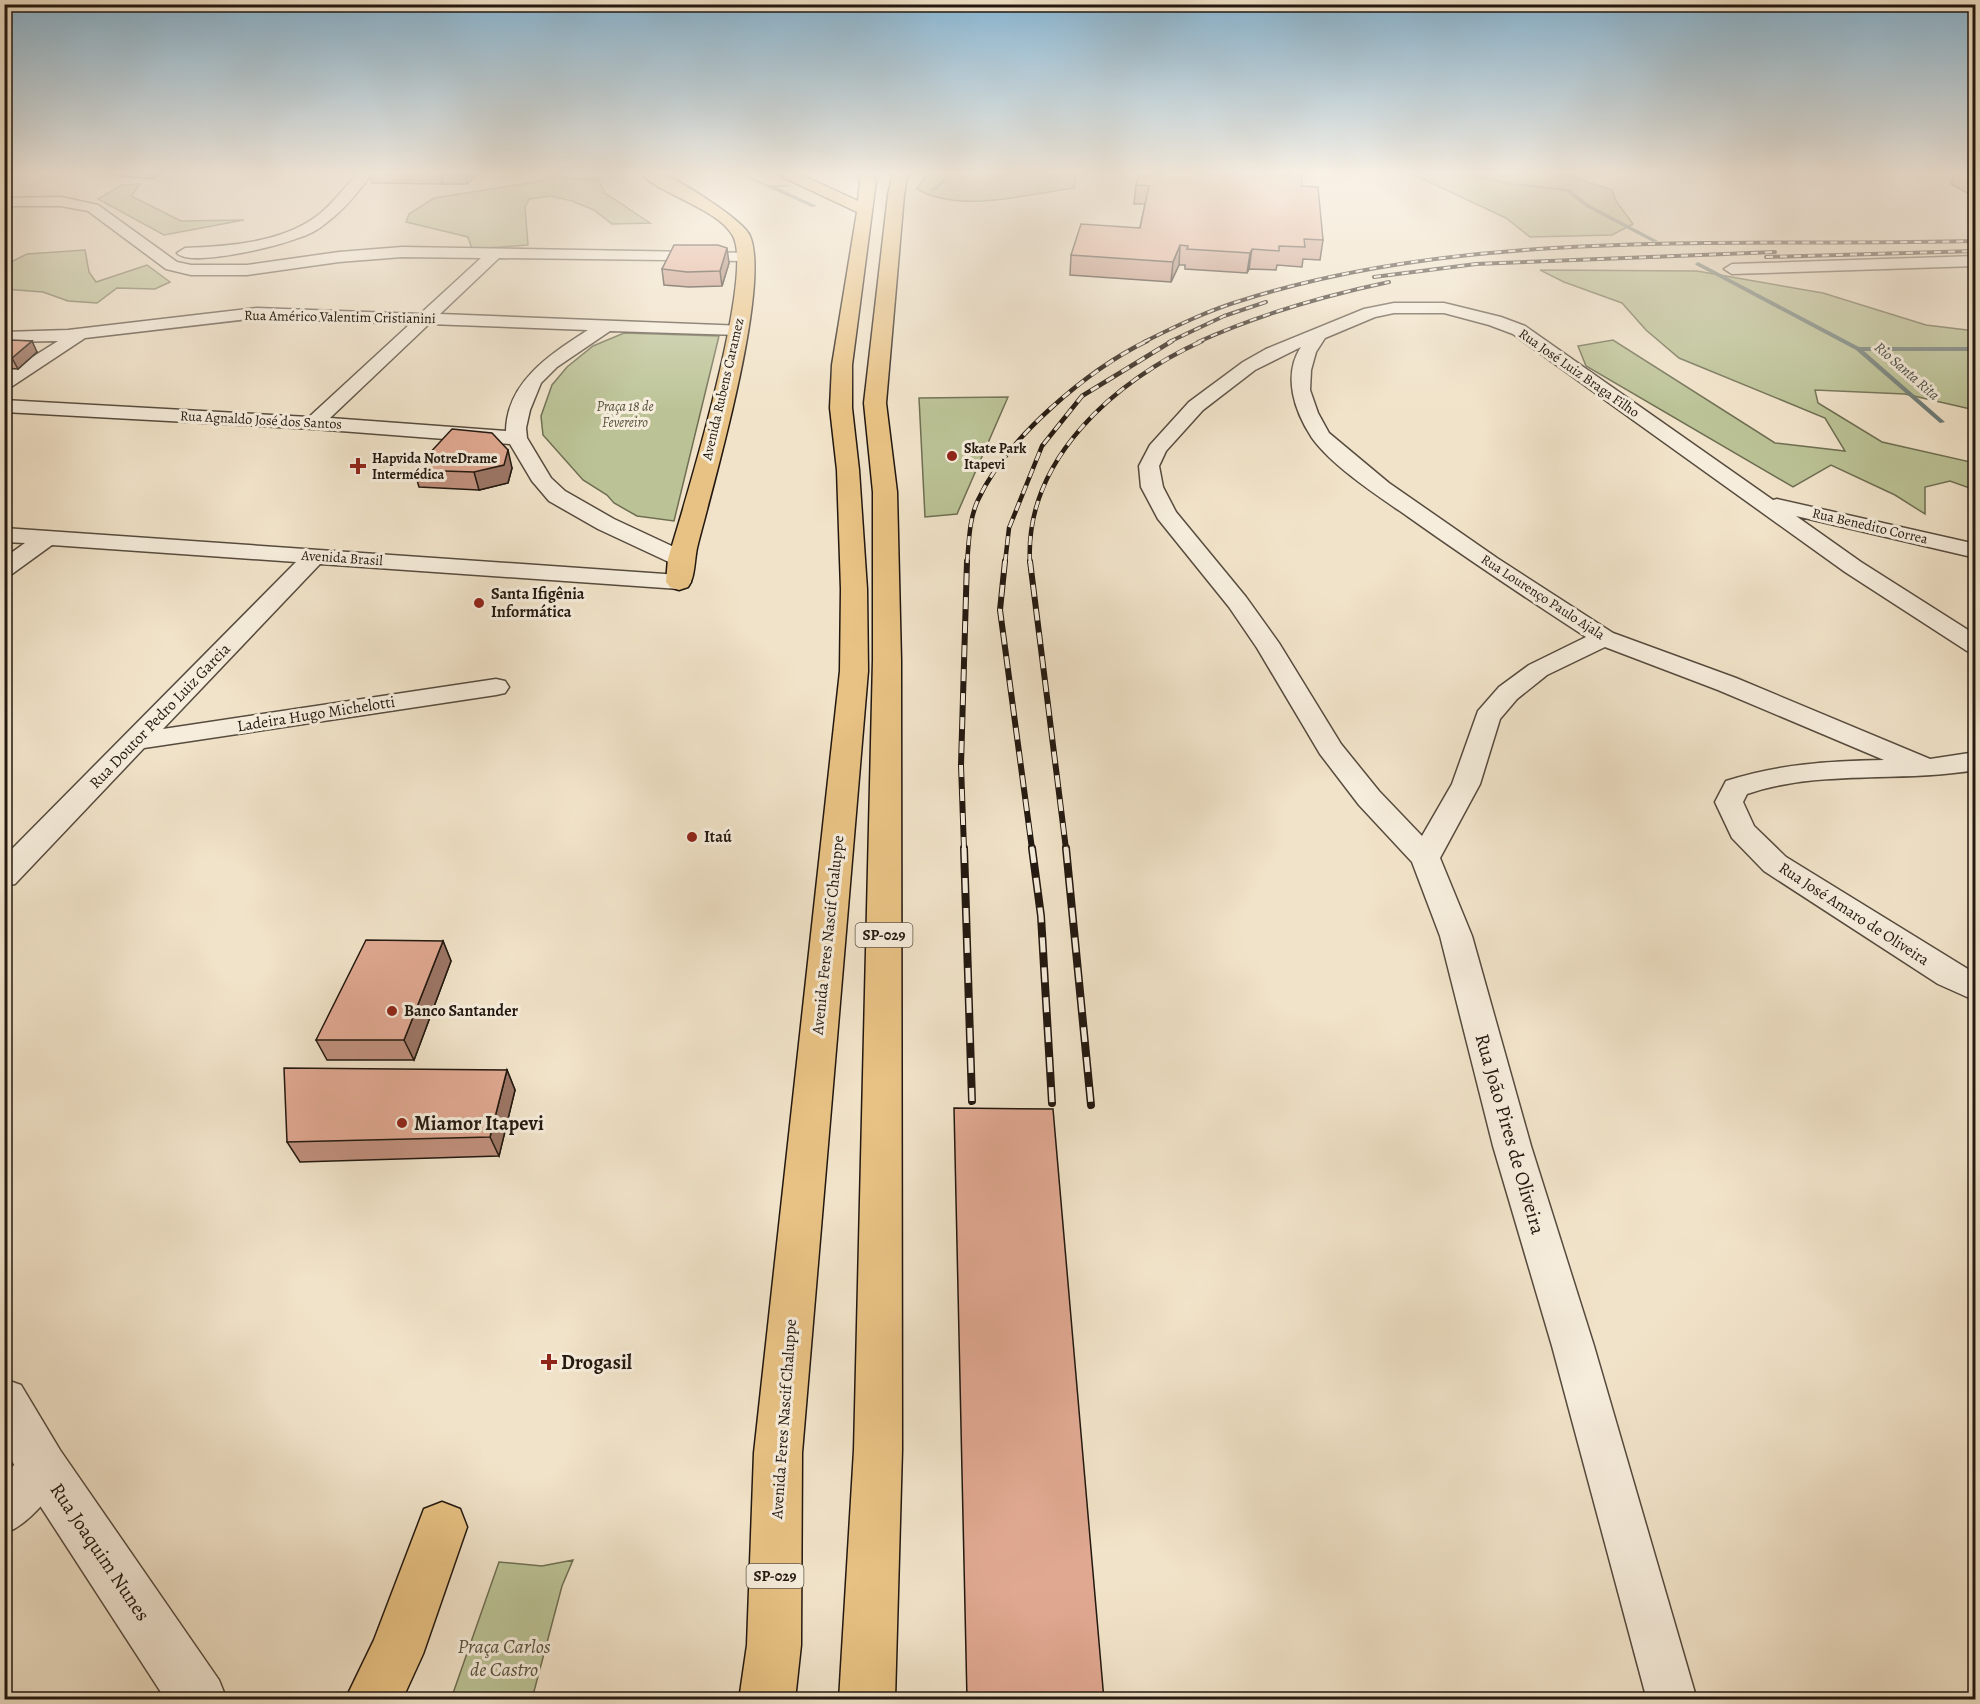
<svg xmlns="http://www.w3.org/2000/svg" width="1980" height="1704" viewBox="0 0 1980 1704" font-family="Alegreya,serif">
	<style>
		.green { fill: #bbc396; stroke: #6e6e53; stroke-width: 1.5 }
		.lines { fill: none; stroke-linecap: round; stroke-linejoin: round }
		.stream { fill: #6b7b77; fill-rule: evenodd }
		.minor-casing { stroke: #564b3e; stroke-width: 3 }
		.tertiary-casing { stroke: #564b3e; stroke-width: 3 }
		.primary-casing { stroke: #221810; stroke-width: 3 }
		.trunk-casing { stroke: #221810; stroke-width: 3 }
		.minor { fill: #f6eddc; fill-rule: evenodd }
		.tertiary { fill: #f6eddc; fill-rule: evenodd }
		.primary { fill: #e8c284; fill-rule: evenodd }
		.trunk { fill: #e8c284; fill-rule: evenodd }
		.rail-far3-casing { stroke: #221810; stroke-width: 4 }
		.rail-far2-casing { stroke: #221810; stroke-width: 4.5 }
		.rail-far1-casing { stroke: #221810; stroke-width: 6 }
		.rail-casing { stroke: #221810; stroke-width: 8 }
		.rail-far3 { stroke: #f6eddc; stroke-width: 2; stroke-dasharray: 7; stroke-linecap: butt }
		.rail-far2 { stroke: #f6eddc; stroke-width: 3; stroke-dasharray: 9; stroke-linecap: butt }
		.rail-far1 { stroke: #f6eddc; stroke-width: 4; stroke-dasharray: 12; stroke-linecap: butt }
		.rail { stroke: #f6eddc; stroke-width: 5; stroke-dasharray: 15; stroke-linecap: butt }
		.wall { fill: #c1907d; stroke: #221810; stroke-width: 1.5 }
		.shaded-wall { fill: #9d7666; stroke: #221810; stroke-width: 1.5 }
		.building { fill: #e0a891; stroke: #221810; stroke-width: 1.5 }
		.poi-dot { fill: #8f2418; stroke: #f6eddc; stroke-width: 2 }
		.labels { text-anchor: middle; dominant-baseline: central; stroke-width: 6; stroke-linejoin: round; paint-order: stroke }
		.far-street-label { font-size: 14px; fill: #221810; stroke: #f6eddc }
		.far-park-label { font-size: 14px; font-style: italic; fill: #58543f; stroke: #f6eddc }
		.far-poi-label { font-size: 14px; font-weight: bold; fill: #221810; stroke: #f6eddc; text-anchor: start }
		.far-water-label { font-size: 15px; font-style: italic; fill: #4d524c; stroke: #f6eddc }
		.shield { fill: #f6eddc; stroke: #62584d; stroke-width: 1.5 }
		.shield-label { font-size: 15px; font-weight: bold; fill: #221810 }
		.poi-label { font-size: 16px; font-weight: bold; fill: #221810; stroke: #f6eddc; text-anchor: start }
		.street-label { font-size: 16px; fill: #221810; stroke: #f6eddc }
		.near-poi-label { font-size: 20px; font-weight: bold; fill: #221810; stroke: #f6eddc; text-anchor: start }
		.near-street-label { font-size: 20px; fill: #221810; stroke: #f6eddc }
		.near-park-label { font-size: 20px; font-style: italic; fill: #58543f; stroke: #f6eddc }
	</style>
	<rect width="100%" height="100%" fill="#f1e3c9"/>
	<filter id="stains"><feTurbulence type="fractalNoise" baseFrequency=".00333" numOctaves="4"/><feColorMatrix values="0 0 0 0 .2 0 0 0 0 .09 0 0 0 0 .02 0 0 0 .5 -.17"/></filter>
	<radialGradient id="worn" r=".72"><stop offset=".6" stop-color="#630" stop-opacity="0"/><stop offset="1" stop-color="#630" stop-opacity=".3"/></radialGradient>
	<path class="green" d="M928 172H1077L1074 188C1028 194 960 214 917 189Z
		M1408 172 1564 174 1612 190 1616 201 1633 224 1612 235 1530 237 1506 218Z
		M546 177 598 179 605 193 650 223 612 224 594 210 572 201 551 196 529 199 525 207 528 245 472 249 468 237 406 222 409 214 434 198 541 181Z
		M140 184 131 196 181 221 244 220 164 235 98 199 122 185Z
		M85 250 89 272 96 282 147 265 170 282 155 289 117 288 97 303 68 301 43 292 5 289V265L27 254Z
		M1540 270 1697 271 1823 293 1926 325 1975 331V410L1905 394 1815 390 1818 403 1882 442 1975 463V490L1950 481 1925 487V514L1895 495 1831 465 1793 487 1586 366 1578 346 1613 340 1775 443 1845 451 1825 418 1679 358 1646 330 1622 303 1564 282Z
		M624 333 719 336 674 521 637 516 614 503 607 495 583 480 543 435 541 416 552 385 567 367 593 346Z
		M1008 397 957 514 925 517 919 398Z
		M573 1560 562 1586 532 1699H451L499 1562 542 1566Z"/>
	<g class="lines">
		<path class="stream" d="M734 172H740L768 185H789L787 187H776L817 206 812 207Z
			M952 172H957L935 191H931V189Z
			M1450 172H1460L1511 183 1569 189 1590 205 1658 241 1653 242 1586 207 1566 191 1511 185Z
			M1698 262 1859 347H1976V351H1864L1945 422 1940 423 1856 350 1696 265 1695 264Z"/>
		<defs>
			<path id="minor" d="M358 172H373C360 190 344 210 326 223 318 230 308 235 298 238 280 246 189 268 177 253L185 248C229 246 281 243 317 216 333 204 345 187 358 172Z
				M61 197 98 205 177 262 191 265H247L339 252 402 247 752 253 754 256 746 261 499 258 440 314 745 326 748 330 745 334 739 335 610 331 557 367 541 383 530 410 526 428 527 438 551 478 565 491 614 519 689 554 692 559 689 564 681 566 673 564 598 529 549 501 532 481 510 444 314 429 4 412V400L309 417 410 324 257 318 85 338 11 387 4 388V375L58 341 4 342V332L68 330 257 308 420 314 481 258 402 257 339 262 247 275H191L166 269 88 211 61 206H4V198ZM429 324 588 330C551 354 507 381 506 431L330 418Z
				M1976 256V266L1732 274 1724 269 1732 264Z
				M1394 303H1444L1501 317 1525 326 1773 500 1777 499 1976 544V558L1796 516 1861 562 1976 635V653L1967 651 1845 572 1513 334 1489 325 1444 313H1394L1375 317 1325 338 1316 352 1311 370 1310 390 1318 413 1329 433 1389 483 1497 558 1613 633 1736 678 1930 759 1976 752V770C1900 783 1820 769 1747 794L1743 802 1754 826 1786 857 1976 974V1001L1938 984 1764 871 1732 838 1715 802 1726 781C1778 764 1830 761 1884 760L1718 690 1605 647 1547 675 1517 699 1500 719 1480 784 1440 858 1472 936 1531 1146 1594 1346 1697 1700H1647L1552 1346 1493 1146 1440 936 1412 862 1359 805 1320 754 1257 648 1229 607 1158 519 1141 487 1139 466 1150 445 1189 402 1243 362 1266 349 1364 309ZM1301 347C1282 376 1295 412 1312 438 1332 466 1378 496 1407 516 1466 558 1526 598 1586 637L1529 665 1499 687 1478 711 1452 784 1422 836 1379 791 1341 744 1279 643 1246 597 1176 512 1163 487 1159 466 1166 451 1203 410 1255 370Z
				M4 528 679 575 687 577 691 582 687 587 679 589 320 564 163 729 496 679 505 681 509 687 505 693 496 695 144 748 15 884 4 886V857L296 562 52 545 12 574 4 576V558L25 543 4 542Z
				M43 1445 59 1451 65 1467C55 1493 31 1523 4 1534V1476L27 1451Z"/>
			<path id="tertiary" d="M4 1379 21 1385 60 1450 219 1680 227 1700H166L26 1484 4 1448Z"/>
			<path id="primary" d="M640 172C645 172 653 171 658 172 675 177 744 220 750 236 771 286 713 485 698 544 694 557 696 576 688 587L679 590 670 587 666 582 668 559C684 506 755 276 733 236 718 208 657 194 640 172Z
				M442 1502 460 1509 467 1527 423 1654 402 1700H345L374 1640 424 1509Z"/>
			<path id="trunk" d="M776 172H795L858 201 860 181 856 172H871L876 181 852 365V408L859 470 867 589 868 671 802 1453 801 1645 795 1700H739L747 1645 754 1453 840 671 841 589 837 470 830 408 832 365 857 212 778 175Z
				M893 172H908L904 195 886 403 897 492 901 660 902 1450 895 1700H839L854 1450 873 660V492L864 403 888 195Z"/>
		</defs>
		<use href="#minor" class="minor-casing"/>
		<use href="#tertiary" class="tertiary-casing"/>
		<use href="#primary" class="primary-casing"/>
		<use href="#trunk" class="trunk-casing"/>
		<use href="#minor" class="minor"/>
		<use href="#tertiary" class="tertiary"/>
		<use href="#primary" class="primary"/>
		<use href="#trunk" class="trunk"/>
		<defs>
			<path id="rail-far3" d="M1766 257 1976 251
				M1374 277 1476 264 1775 252
				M1144 342C1176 326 1209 310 1243 300 1474 227 1737 247 1976 241
				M1169 342 1224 316 1266 302
				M1198 342C1260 314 1323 296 1389 282"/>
			<path id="rail-far2" d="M967 563C969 542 969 519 978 500 1006 439 1087 370 1147 341
				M1005 563 1009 528 1042 446 1082 396 1172 341
				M1030 563C1024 459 1116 380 1202 341"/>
			<path id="rail-far1" d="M1005 561 1000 610 1032 849
				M1030 561 1066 849
				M964 849 961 765 967 561"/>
			<path id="rail" d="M964 848 972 1101
				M1032 848 1041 916 1052 1103
				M1066 848 1091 1105"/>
		</defs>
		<use href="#rail-far3" class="rail-far3-casing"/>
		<use href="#rail-far2" class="rail-far2-casing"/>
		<use href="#rail-far1" class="rail-far1-casing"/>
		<use href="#rail" class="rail-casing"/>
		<use href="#rail-far3" class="rail-far3"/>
		<use href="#rail-far2" class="rail-far2"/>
		<use href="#rail-far1" class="rail-far1"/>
		<use href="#rail" class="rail"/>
	</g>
	<path class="wall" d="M108 172H165L153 179 109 175Z
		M369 172H480L467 184H444L443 183 442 184 372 183Z
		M1956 172H1976V198L1951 184Z
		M1136 185 1302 186 1323 240 1320 260 1303 259 1302 267 1277 265 1276 270 1249 269 1247 273 1185 269V265H1179L1171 282 1070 275 1071 255 1140 228 1145 204H1134Z
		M729 263 722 286 689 287 664 285 662 269Z
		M4 338H8L9 341 37 352 18 369 4 368Z
		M512 468 508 483 479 490 419 487 414 470Z
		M443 941 451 961 414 1060H327L316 1040Z
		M507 1070 515 1090 499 1156 300 1162 287 1142Z"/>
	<path class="shaded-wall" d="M150 172H165L153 179Z
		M439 172H453L441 175 443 183 442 184Z
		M468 172H480L467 184 465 175Z
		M1180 245 1179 265 1171 282 1173 262Z
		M727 248 729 263 722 286 720 271Z
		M1252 249 1249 269 1247 273 1250 253Z
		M32 341 37 352 18 369 12 358Z
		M508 450 512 468 508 483 479 490 474 472Z
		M443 941 451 961 414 1060 404 1040Z
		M507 1070 515 1090 499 1156 490 1137Z"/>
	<path class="building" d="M445 172H468L465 175H441Z
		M1152 172H1301L1302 186 1318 187 1323 240 1304 239 1305 247 1279 246V251L1252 249 1250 253 1187 249 1188 246 1180 245 1173 262 1071 255 1081 224 1140 228 1149 186 1136 185 1138 176H1151Z
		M674 245H718L727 248 720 271 687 272 662 269Z
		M11 340 32 341 12 358 4 357V344Z
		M452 429 492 433 508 450 504 465 474 472 414 470Z
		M366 940 443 941 404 1040H316Z
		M284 1068 507 1070 490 1137 287 1142Z
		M954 1108 1053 1109 1104 1700H967Z"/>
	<linearGradient id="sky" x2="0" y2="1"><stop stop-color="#89b8d6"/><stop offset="0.42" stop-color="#f9f2e7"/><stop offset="1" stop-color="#f9f2e7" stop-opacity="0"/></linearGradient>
	<rect width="1980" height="411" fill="url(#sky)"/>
	<g class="poi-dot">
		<circle cx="952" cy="456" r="6"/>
		<path d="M355 457h6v6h6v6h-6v6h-6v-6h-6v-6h6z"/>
		<circle cx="479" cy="603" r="6"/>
		<circle cx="692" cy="837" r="6"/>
		<circle cx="392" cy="1011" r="6"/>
		<circle cx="402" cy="1123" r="6"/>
		<path d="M546 1353h6v6h6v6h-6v6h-6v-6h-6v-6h6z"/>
	</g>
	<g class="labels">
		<g class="far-street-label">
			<text transform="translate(340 317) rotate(1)">Rua Américo Valentim Cristianini</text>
			<text transform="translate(1579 373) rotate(35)">Rua José Luiz Braga Filho</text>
			<text transform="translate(723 389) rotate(-77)">Avenida Rubens Caramez</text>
			<text transform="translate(261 420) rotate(3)">Rua Agnaldo José dos Santos</text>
			<text transform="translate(1870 526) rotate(13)">Rua Benedito Correa</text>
			<text transform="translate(342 558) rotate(4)">Avenida Brasil</text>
			<text transform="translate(1543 597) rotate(33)">Rua Lourenço Paulo Ajala</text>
		</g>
		<g class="far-park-label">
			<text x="625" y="406">Praça 18 de<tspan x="625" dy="16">Fevereiro</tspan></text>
		</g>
		<g class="far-poi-label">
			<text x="964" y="448">Skate Park<tspan x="964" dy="16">Itapevi</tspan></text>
			<text x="372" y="458">Hapvida NotreDrame<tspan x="372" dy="16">Intermédica</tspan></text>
		</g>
		<g class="far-water-label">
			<text transform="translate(1907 371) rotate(41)">Rio Santa Rita</text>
		</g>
		<g class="shield">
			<rect x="855.5" y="923" width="57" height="24" rx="4.5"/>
			<rect x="746.5" y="1564" width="57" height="24" rx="4.5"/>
		</g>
		<g class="shield-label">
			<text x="884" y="935">SP-029</text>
			<text x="775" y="1576">SP-029</text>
		</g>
		<g class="poi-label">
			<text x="491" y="594">Santa Ifigênia<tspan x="491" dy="18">Informática</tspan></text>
			<text x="704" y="837">Itaú</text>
			<text x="404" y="1011">Banco Santander</text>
		</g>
		<g class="street-label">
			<text transform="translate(316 714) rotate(-9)">Ladeira Hugo Michelotti</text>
			<text transform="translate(160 716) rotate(-46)">Rua Doutor Pedro Luiz Garcia</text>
			<text transform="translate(1854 914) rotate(33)">Rua José Amaro de Oliveira</text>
			<text transform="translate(828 935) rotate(-84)">Avenida Feres Nascif Chaluppe</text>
			<text transform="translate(784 1419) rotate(-86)">Avenida Feres Nascif Chaluppe</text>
		</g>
		<g class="near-poi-label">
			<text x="414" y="1123">Miamor Itapevi</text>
			<text x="561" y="1362">Drogasil</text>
		</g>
		<g class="near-street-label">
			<text transform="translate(1510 1134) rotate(74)">Rua João Pires de Oliveira</text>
			<text transform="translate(100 1552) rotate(56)">Rua Joaquim Nunes</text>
		</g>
		<g class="near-park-label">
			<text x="504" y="1646">Praça Carlos<tspan x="504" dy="23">de Castro</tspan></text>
		</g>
	</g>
	<rect width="1980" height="1704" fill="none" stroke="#f1e3c9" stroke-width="24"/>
	<rect x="6" y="6" width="1968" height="1692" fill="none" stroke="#221810" stroke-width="3"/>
	<rect x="12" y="12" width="1956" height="1680" fill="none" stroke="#221810" stroke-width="1.5"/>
	<rect width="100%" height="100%" filter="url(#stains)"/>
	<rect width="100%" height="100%" fill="url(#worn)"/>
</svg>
